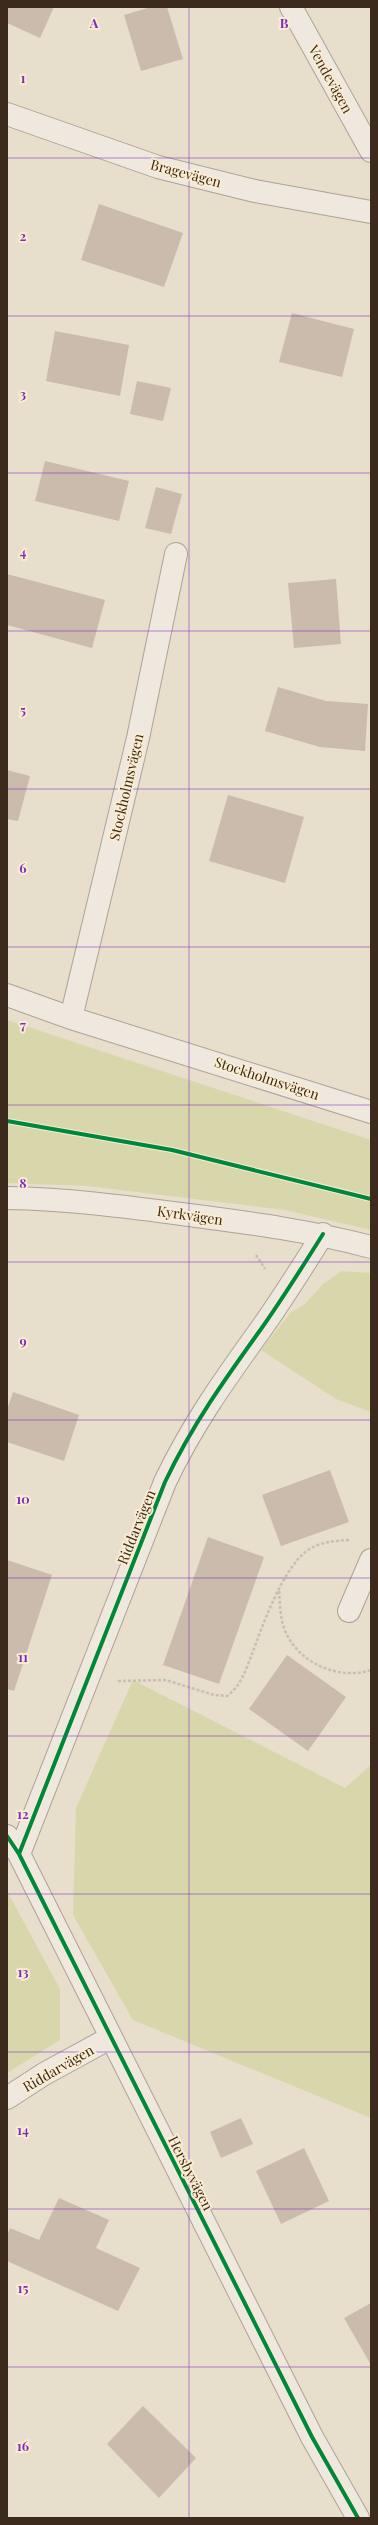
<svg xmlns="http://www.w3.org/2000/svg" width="378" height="2525" viewBox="0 0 378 2525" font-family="'Playfair Display',serif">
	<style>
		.green { fill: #d8d7ac }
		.building { fill: #cbbbac }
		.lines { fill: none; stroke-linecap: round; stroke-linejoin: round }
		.minor-casing { stroke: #aca395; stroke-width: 24 }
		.path { stroke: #c7bfb5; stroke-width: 2.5; stroke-dasharray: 3 2; stroke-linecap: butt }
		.minor { stroke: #eee8de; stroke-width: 22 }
		.cycleway-casing { stroke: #f9ecd0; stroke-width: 6 }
		.cycleway { stroke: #00873e; stroke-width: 4 }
		.grid { fill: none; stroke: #7b2cbf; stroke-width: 1; stroke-opacity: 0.55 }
		.labels { text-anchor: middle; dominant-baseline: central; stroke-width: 4; stroke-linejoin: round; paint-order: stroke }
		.street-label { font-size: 14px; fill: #3c2a1c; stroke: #f9ecd0 }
		.grid-label { font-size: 13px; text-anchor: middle; font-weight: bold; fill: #7b2cbf; stroke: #f9ecd0; stroke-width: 4; stroke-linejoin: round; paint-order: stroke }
	</style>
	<rect width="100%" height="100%" fill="#e7decc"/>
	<path class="green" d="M7 1020 371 1140V1230L285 1210 87 1186 7 1183Z
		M342 1271 371 1273V1412L336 1399 261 1350 291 1312 304 1305 323 1284Z
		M133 1680 345 1788 371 1765V2118L133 2020 73 1915 76 1808Z
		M7 1891 60 1989V2040L7 2073Z"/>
	<path class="building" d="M7 7H54L40 38 7 23Z
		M151 7H167L183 59 141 71 124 15Z
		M99 204 183 233 164 287 81 260Z
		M292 313 354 329 342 377 279 362Z
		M55 331 129 345 120 396 46 381Z
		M137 381 171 388 163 421 130 414Z
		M45 461 129 481 119 521 35 501Z
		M156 487 182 494 171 534 145 528Z
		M7 574 105 600 92 648 7 625Z
		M336 579 341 644 294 648 288 583Z
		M278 687 326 701 368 704 365 751 320 747 265 731Z
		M7 770 30 776 18 821 7 819Z
		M228 795 304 817 285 883 209 861Z
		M13 1392 79 1415 64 1461 7 1442V1410Z
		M330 1470 349 1522 281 1546 262 1495Z
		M208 1537 264 1557 219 1684 163 1665Z
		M7 1560 52 1575 14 1691 7 1689Z
		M287 1655 346 1697 308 1751 249 1709Z
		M241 2118 253 2144 221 2158 210 2132Z
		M304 2148 329 2201 281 2224 256 2171Z
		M59 2198 109 2220 96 2248 140 2268 118 2311 7 2261V2236L10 2228 39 2240Z
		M371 2303V2365L344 2318Z
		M143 2406 196 2458 159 2498 107 2444Z"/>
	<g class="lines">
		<defs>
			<path id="minor" d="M291 7 371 151
				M7 114 158 167 255 191 371 212
				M7 995 71 1018 371 1112
				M71 1018 138 738 176 554
				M7 1198C68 1199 129 1207 189 1215 250 1223 311 1231 371 1247
				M349 1611 371 1560
				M7 1836 19 1854 312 2437 358 2518
				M19 1854 165 1482C192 1425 225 1379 261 1329 283 1298 303 1266 323 1234
				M7 2098 44 2074 110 2038"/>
		</defs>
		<use href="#minor" class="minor-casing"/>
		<path class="path" d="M256 1255 265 1269
			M279 1591C280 1603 280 1617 284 1628 296 1662 338 1681 371 1670
			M118 1681 166 1680 214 1695 227 1696C241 1686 246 1669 252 1654 262 1627 283 1567 308 1550 320 1542 334 1541 349 1540"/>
		<use href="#minor" class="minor"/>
		<defs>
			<path id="cycleway" d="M7 1121 172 1150 371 1199
				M7 1836 19 1854 312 2437 358 2518
				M19 1854 165 1482C192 1425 225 1379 261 1329 283 1298 303 1266 323 1234"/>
		</defs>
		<use href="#cycleway" class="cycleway-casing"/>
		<use href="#cycleway" class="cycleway"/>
	</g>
	<path class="grid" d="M189 7V2518M7 158H371M7 316H371M7 473H371M7 631H371M7 789H371M7 947H371M7 1105H371M7 1262H371M7 1420H371M7 1578H371M7 1736H371M7 1894H371M7 2052H371M7 2209H371M7 2367H371"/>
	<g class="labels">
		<g class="street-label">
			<text transform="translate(331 79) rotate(61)">Vendevägen</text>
			<text transform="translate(186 173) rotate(15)">Bragevägen</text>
			<text transform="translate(126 787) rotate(-77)">Stockholmsvägen</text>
			<text transform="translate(267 1078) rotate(18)">Stockholmsvägen</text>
			<text transform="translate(190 1215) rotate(8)">Kyrkvägen</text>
			<text transform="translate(136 1527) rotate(-68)">Riddarvägen</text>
			<text transform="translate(58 2068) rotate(-30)">Riddarvägen</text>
			<text transform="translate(191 2173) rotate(63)">Hersbyvägen</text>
		</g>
	</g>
	<g class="grid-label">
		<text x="94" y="28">A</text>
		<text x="284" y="28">B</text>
		<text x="23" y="83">1</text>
		<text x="23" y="241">2</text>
		<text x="23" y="399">3</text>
		<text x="23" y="557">4</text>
		<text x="23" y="715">5</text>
		<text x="23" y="873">6</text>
		<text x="23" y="1030">7</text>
		<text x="23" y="1188">8</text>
		<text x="23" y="1346">9</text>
		<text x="23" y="1504">10</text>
		<text x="23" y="1662">11</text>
		<text x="23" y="1819">12</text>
		<text x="23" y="1977">13</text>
		<text x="23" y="2135">14</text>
		<text x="23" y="2293">15</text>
		<text x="23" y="2451">16</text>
	</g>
	<rect width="378" height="2525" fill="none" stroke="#3c2a1c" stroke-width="16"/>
</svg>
